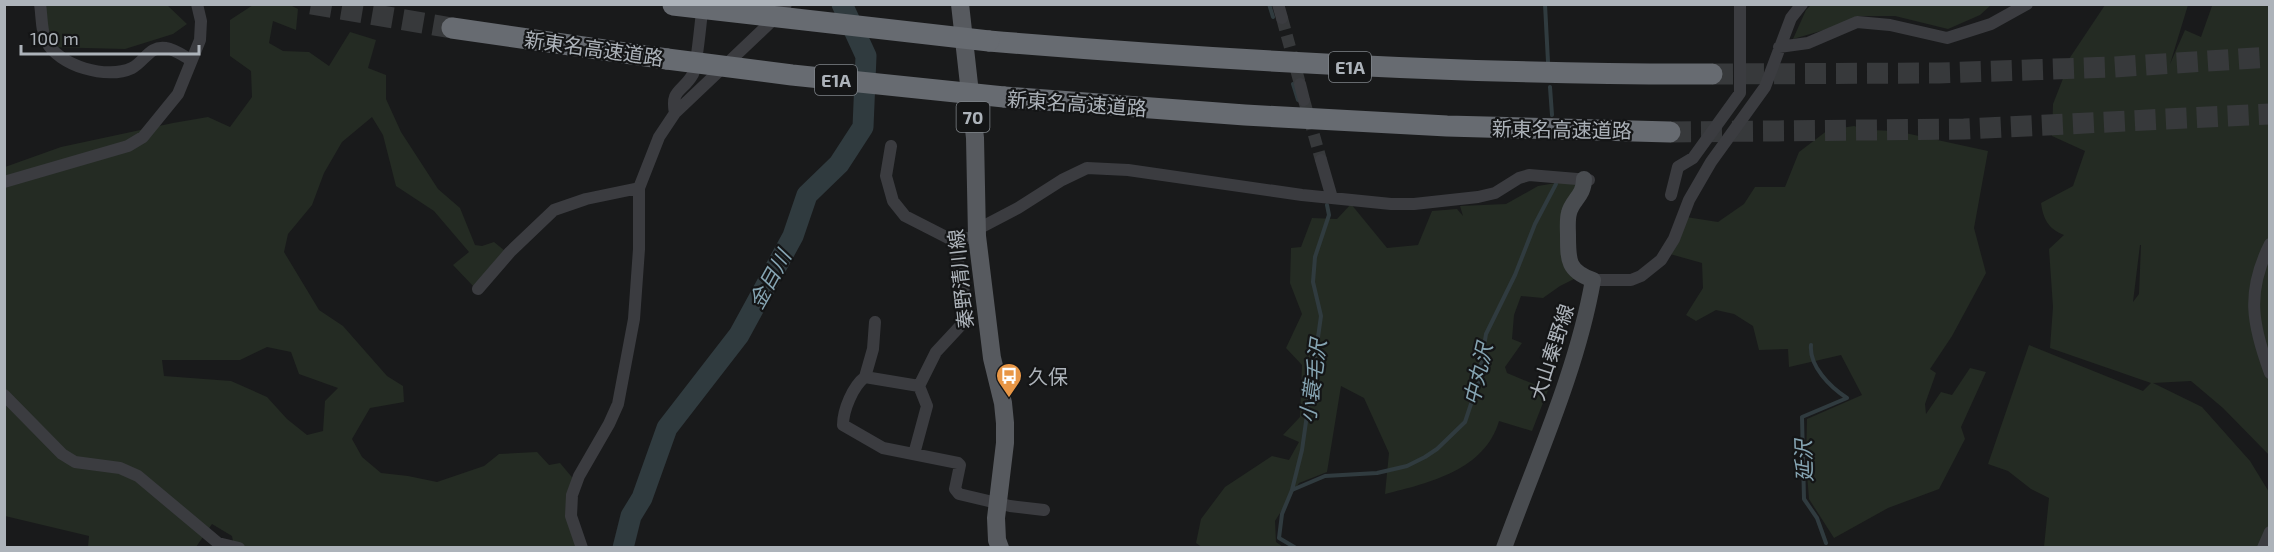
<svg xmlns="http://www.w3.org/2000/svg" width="2274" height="552" viewBox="0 0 2274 552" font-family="'Exo 2','Noto Sans JP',sans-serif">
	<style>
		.green { fill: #242b23; fill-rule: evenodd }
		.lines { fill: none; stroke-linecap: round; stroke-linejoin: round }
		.stream { stroke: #303b3f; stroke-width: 4 }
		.river { stroke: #303b3f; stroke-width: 21 }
		.minor-tunnel { stroke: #37393b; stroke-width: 12; stroke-dasharray: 12 6; stroke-linecap: butt }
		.motorway-tunnel { stroke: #37393b; stroke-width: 21; stroke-dasharray: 21 10; stroke-linecap: butt }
		.minor { stroke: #3b3c40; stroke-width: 12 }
		.secondary { stroke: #494c50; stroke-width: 16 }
		.primary { stroke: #575a5f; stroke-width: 18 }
		.motorway { stroke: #676b71; stroke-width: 21 }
		.motorway-bridge { stroke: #676b71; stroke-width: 21 }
		.labels { text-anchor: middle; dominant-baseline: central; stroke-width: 4.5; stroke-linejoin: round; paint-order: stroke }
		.shield { fill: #141516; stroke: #7f8489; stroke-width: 1.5 }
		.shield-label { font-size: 18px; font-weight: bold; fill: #adb3ba }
		.street-label { font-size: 20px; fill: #adb3ba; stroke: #141516 }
		.poi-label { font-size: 20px; fill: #adb3ba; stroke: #141516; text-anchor: start }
		.water-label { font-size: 21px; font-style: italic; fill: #86a5b3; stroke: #141516 }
	</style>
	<rect width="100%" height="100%" fill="#191a1b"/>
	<path class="green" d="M35 5H167L187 24 173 34 125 49 45 47Z
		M253 5H290L298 9 296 30 273 21 269 43 283 51 309 52 329 66 350 32 376 40 368 68 386 75V99L401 132 438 189 460 208 475 245 482 246 494 242 505 251 473 286 453 265 469 252 434 211 396 186 383 135 372 117 342 142 324 173 312 205 288 234 284 252 319 310 343 326 387 376 403 386 404 402 370 408 352 439 362 457 381 473 408 476 437 482 484 466 499 454 537 452 549 465 560 463 576 482 566 502 587 547H234L232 536 212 524 196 547H88L89 536 5 516V167L61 147 173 123 208 117 230 127 252 97 251 71 230 56V20ZM267 347 291 352 299 374 338 388 325 401 323 431 307 435 287 419 267 397 231 381 164 376 162 360H240Z
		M1811 5H1991L1980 15 1948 29 1895 16H1857L1838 26 1793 39 1806 10Z
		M2105 5H2188L2170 64 2185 30 2201 37 2212 6 2210 5H2269V455L2223 408 2191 381 2153 383 2202 407 2250 461 2269 492V547H2044L2049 498 2031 489 2008 471 1988 464 2029 345 2143 391 2151 383 2050 348 2053 307 2049 249 2064 235C2048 229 2043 218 2041 203L2073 186 2085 151 2052 136 2053 104 2064 76 2067 62ZM2141 245 2139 294 2133 302 2140 245Z
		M1854 126 1870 130 1896 131 1988 151 1974 228 1986 273 1952 336 1930 369 1936 373 1925 404 1926 414 1941 392 1952 395 1970 368 1986 372 1961 427 1965 439 1939 489 1888 508 1834 538 1809 499 1806 461 1807 419 1862 395 1841 355 1789 367 1788 349 1759 350 1753 326 1734 314 1716 310 1696 321 1686 315 1703 288 1702 263 1670 254 1686 217 1718 222 1744 204 1755 187H1785L1799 152 1828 130Z
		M1562 182 1580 183 1569 213 1580 276 1560 286 1543 298 1521 296 1514 315 1512 339 1522 343 1505 367 1507 373 1548 390 1532 431 1499 421C1485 470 1429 483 1385 494L1389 453 1364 398 1341 386 1327 472 1299 483 1275 521 1276 542 1283 547 1203 548 1196 543 1201 519 1225 487 1272 456 1289 460 1299 442 1283 435 1300 417 1302 365 1286 348 1302 314 1290 283 1291 248 1301 247 1312 218 1337 219 1351 204 1387 248 1418 245 1432 211 1457 209 1463 216 1460 206 1506 204 1538 186Z"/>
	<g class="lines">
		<path class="stream" d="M1269 4 1273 17
			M1545 4 1548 62
			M1293 84 1298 100
			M1550 87 1552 115
			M1811 345C1809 366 1830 387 1847 398L1802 417 1804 499 1817 518 1826 543
			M1292 490 1325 476 1377 473 1407 466 1425 457 1437 449 1465 422 1478 383 1486 334 1515 275 1535 224 1556 184
			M1296 548 1279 538 1282 514 1292 490 1302 450 1321 316 1313 282 1315 257 1329 215 1327 205"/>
		<path class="river" d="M623 548 631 516 642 498 667 428 739 335 793 236 807 195 839 164 863 127 866 56 842 4"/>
		<path class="minor-tunnel" d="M1282 18 1300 84
			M1304 100 1321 160"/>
		<path class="motorway-tunnel" d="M311 4 452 28
			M1712 74 1939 73 2114 67 2270 57
			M1670 132 1964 129 2270 114"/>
		<path class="minor" d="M40 4C42 16 41 31 46 41 59 66 107 80 132 68 144 62 150 45 166 48 174 49 184 56 191 60
			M1278 4 1282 18
			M1779 47 1808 43 1857 22 1890 25 1947 38 1991 24 2027 4
			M1300 84 1304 100
			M675 113C670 89 683 92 693 74 697 67 701 16 703 4
			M891 146 886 176 893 201 905 216 954 241 977 236
			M1321 160 1332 198
			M4 182 128 146 143 137 178 94 200 40 201 21 197 4
			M1671 195 1678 167 1693 158 1740 93V4
			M976 230 1018 208 1062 180 1087 168 1128 170 1302 195 1391 204H1414L1478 197 1495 193 1519 178 1529 175 1589 180
			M2270 244C2246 292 2252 324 2270 373
			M1593 280H1631L1641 276 1661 260 1674 239 1689 200 1711 162 1765 87 1791 18 1802 4
			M478 289 510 252 554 210 586 199 639 188
			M865 377 873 349 875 322
			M919 386 865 377C853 386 843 410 843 425L883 448 958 463 960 465 955 489 959 494 1010 506 1044 510
			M919 386 936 352 963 323 964 292 954 241
			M4 395 62 454 75 462 120 468 138 476 218 543 239 548
			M914 454 927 406 919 386
			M582 548 571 516 572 495 579 476 609 424 618 404 634 319 639 249V188L659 137 675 113 775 18 786 4
			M2263 548 2270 532"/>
		<path class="secondary" d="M1504 548C1536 460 1577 371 1593 280 1568 271 1568 261 1568 236 1568 229 1567 220 1569 213 1572 200 1584 196 1584 179"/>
		<path class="primary" d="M960 4 975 138 977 236 992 358 1003 403 1005 423V443L996 518 997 540 1000 548"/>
		<path class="motorway" d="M452 28 667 59
			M989 41C1230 61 1470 75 1712 74
			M1004 97 1245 115 1447 126 1670 132"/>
		<path class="motorway-bridge" d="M673 5 989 41
			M667 59 792 75 1004 97"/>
	</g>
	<defs>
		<symbol id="bus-pin" viewBox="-11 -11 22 30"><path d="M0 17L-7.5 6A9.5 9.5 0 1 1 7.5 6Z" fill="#e89645" stroke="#141516"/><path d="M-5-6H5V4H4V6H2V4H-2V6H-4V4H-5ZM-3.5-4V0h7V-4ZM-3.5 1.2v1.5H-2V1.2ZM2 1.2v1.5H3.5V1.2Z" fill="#fff"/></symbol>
	</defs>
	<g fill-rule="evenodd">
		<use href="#bus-pin" x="994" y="361" width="30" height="40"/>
	</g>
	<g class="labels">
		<g class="shield">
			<rect x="1329" y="52" width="42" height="30" rx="4.5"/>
			<rect x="815" y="65" width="42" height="30" rx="4.5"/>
			<rect x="956.5" y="102" width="33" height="30" rx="4.5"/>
		</g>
		<g class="shield-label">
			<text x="1350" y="67">E1A</text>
			<text x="836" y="80">E1A</text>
			<text x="973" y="117">70</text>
		</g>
		<g class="street-label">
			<text transform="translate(594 48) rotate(8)">新東名高速道路</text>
			<text transform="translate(1077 103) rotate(4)">新東名高速道路</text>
			<text transform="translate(1562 129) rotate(1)">新東名高速道路</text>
			<text transform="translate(960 279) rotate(-96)">秦野清川線</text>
			<text transform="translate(1551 352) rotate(-72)">大山秦野線</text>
		</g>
		<g class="poi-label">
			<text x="1028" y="376">久保</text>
		</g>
		<g class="water-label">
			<text transform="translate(769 279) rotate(-61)">金目川</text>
			<text transform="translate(1477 374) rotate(-77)">中丸沢</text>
			<text transform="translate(1312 381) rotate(-82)">小蓑毛沢</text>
			<text transform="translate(1803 461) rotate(-92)">延沢</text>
		</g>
	</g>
	<rect width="2274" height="552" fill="none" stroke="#adb3ba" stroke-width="12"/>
	<path d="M21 45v9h178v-9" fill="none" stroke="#adb3ba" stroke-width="3"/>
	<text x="30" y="45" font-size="18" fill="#adb3ba" stroke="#141516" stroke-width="4.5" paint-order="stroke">100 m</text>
</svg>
